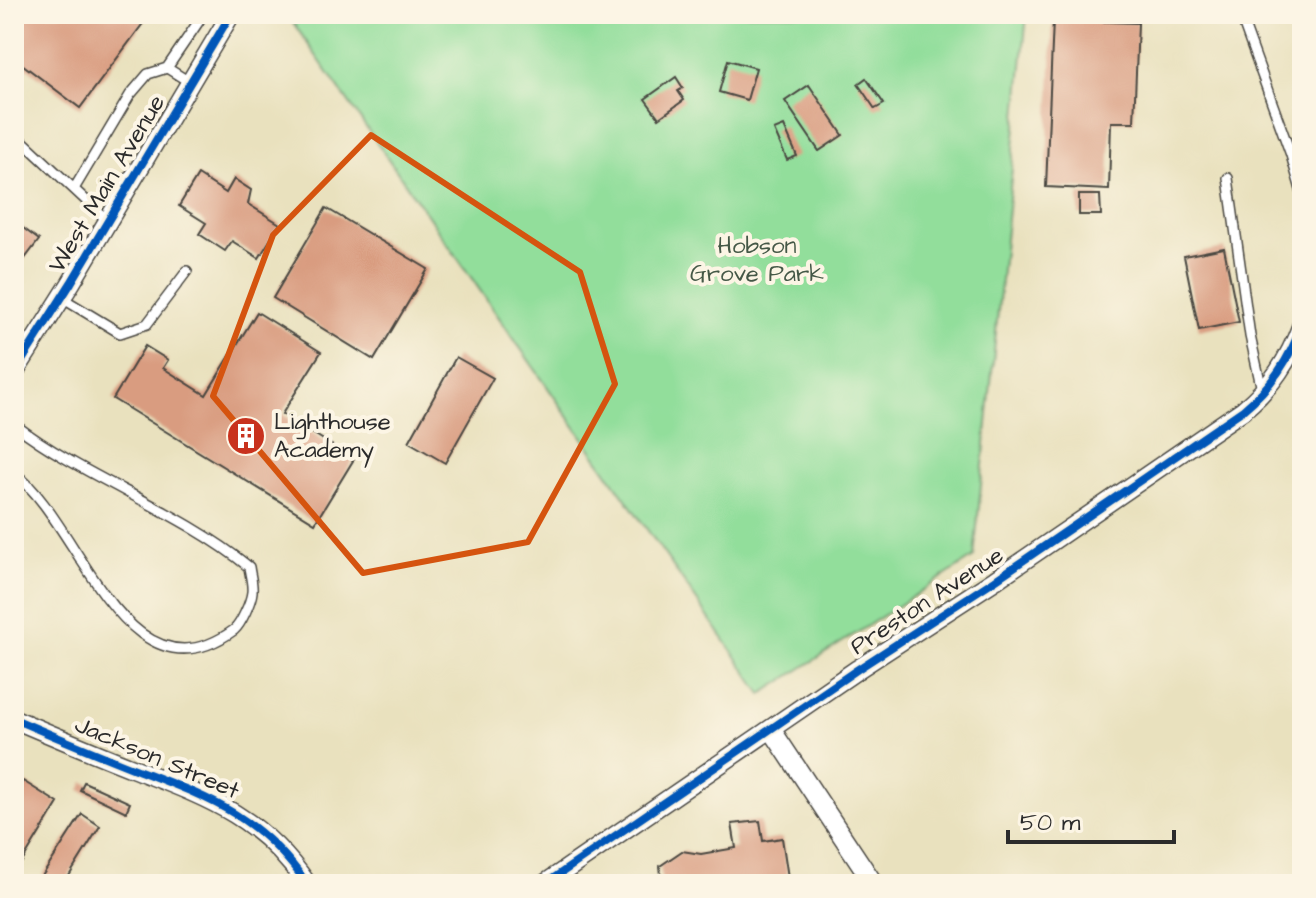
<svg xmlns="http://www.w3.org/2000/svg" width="1316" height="898" viewBox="0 0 1316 898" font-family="'Architects Daughter',sans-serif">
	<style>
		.green { fill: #92de9b; stroke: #5e8463; stroke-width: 2 }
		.building { fill: #d99c80 }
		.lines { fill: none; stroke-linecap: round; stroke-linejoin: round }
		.service-casing { stroke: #484641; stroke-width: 12 }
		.minor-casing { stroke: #484641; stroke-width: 21 }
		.service { stroke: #fff; stroke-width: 9 }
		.minor { stroke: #fff; stroke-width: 18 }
		.cycleway-casing { stroke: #fcf5e5; stroke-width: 13 }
		.cycleway { stroke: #0057b8; stroke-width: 8 }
		.marked { fill: none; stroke: #d5540f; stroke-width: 6; stroke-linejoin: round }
		.labels { text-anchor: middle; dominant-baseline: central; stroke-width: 8; stroke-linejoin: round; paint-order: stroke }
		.street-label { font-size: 24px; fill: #2b2b2b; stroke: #fcf5e5 }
		.park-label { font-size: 24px; fill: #455847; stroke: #fcf5e5 }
		.poi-label { font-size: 24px; fill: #2b2b2b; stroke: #fcf5e5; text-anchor: start }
	</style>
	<rect width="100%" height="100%" fill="#fcf5e5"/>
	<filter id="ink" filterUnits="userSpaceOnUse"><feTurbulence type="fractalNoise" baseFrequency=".0125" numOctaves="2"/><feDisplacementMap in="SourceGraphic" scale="16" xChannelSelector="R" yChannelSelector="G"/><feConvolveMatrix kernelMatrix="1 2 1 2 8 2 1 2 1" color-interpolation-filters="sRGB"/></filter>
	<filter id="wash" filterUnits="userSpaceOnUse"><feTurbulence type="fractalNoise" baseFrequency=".006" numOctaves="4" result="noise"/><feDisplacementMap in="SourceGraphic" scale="32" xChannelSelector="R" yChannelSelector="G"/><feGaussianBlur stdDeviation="1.8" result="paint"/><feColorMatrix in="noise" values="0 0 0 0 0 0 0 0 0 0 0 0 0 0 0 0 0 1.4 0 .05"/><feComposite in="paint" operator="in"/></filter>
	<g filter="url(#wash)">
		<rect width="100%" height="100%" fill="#e9e1be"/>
		<path class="green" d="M287 14H1027L974 557 762 694Z"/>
		<g id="blocks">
			<path class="building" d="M14 14H150L80 108 14 58Z
				M1053 20 1138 23 1134 122H1111L1109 190 1046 187Z
				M728 60 756 68 747 100 719 92Z
				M676 77 683 88 678 91 684 100 659 118 645 99Z
				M866 78 884 104 875 109 858 84Z
				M809 85 843 135 819 151 785 101Z
				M784 126 797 156 787 160 774 130Z
				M198 175 226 193 234 179 251 190 248 204 280 224 259 258 232 241 225 251 199 234 206 223 179 206Z
				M1079 195H1100L1101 215H1079Z
				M326 208 428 269 374 360 273 298Z
				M23 228 39 240 17 269 14 267V235L16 237Z
				M1224 248 1239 322 1199 330 1184 256Z
				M257 312 321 352 282 414 354 459 315 523 113 399 145 346 168 360 163 368 206 395Z
				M456 357 493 378 445 463 409 442Z
				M23 781 58 803 14 875V795Z
				M84 782 130 803 126 812 80 790Z
				M82 814 100 826 64 884H37Z
				M760 821 763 841 782 838 789 884H662L660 866 682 851 701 854 736 848 732 824Z"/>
		</g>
	</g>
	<g filter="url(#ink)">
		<use href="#blocks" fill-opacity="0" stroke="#484641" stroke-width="2"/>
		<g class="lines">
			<defs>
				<path id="service" d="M1240 14 1291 155 1302 193
					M167 68 199 21 200 14
					M14 133 108 221
					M1228 178 1250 336 1262 390
					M74 189 130 95 148 74 167 68 191 83
					M62 298 120 333 147 324 187 271
					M14 424C87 480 178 509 249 567 250 575 253 584 252 592 251 602 241 624 234 630 125 709 79 519 14 473"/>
				<path id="minor" d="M14 373 71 283 231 14
					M14 719C54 736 94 753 135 769 209 798 259 815 307 884
					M771 729 874 884
					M545 884 858 669 995 580 1243 410C1272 386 1289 360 1302 325"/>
			</defs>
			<use href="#service" class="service-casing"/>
			<use href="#minor" class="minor-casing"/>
			<use href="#service" class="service"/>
			<use href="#minor" class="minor"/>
			<defs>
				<path id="cycleway" d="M14 373 71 283 231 14
					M14 719C54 736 94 753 135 769 209 798 259 815 307 884
					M545 884 858 669 995 580 1243 410C1272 386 1289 360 1302 325"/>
			</defs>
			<use href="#cycleway" class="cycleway-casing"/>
			<use href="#cycleway" class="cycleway"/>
		</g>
	</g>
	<path class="marked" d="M371 135 580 272 615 384 528 542 363 573 213 396 273 235Z"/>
	<defs>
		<symbol id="building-disc" viewBox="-11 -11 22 22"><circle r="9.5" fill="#c8321e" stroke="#fcf5e5"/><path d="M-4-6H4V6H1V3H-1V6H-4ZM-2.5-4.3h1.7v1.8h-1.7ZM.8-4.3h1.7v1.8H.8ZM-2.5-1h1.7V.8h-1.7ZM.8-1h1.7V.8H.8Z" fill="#fff"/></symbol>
	</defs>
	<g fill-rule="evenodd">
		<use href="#building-disc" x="224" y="414" width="44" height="44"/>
	</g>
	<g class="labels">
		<g class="street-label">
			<text transform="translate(107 184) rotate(-59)">West Main Avenue</text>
			<text transform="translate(927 601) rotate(-33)">Preston Avenue</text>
			<text transform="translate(157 758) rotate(23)">Jackson Street</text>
		</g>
		<g class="park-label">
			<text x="757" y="246">Hobson<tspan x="757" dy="28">Grove Park</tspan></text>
		</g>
		<g class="poi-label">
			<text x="274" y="422">Lighthouse<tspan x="274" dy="28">Academy</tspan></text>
		</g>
	</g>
	<rect width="1316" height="898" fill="none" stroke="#fcf5e5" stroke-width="48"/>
	<path d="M1008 830v12h166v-12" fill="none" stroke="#2b2b2b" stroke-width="4"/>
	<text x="1020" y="830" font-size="24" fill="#2b2b2b" stroke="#fcf5e5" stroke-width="6" paint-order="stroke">50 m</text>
</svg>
